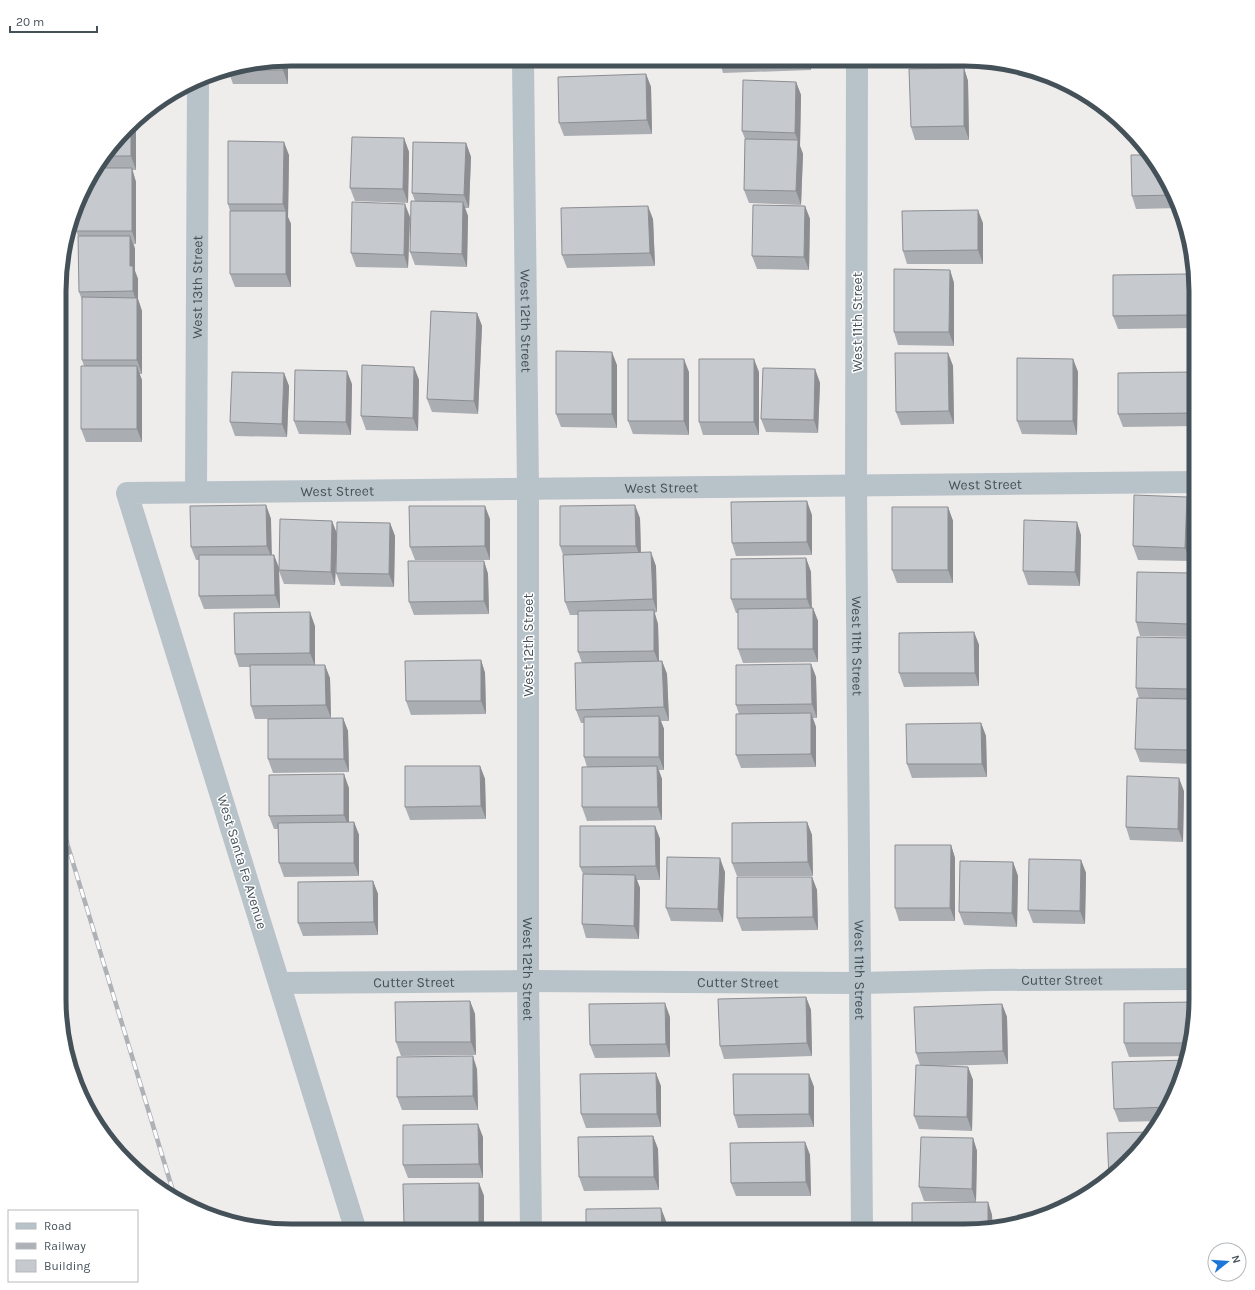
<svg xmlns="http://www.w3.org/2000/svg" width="1255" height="1290" viewBox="0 0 1255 1290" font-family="Karla,sans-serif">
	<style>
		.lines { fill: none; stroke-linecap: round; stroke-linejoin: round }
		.minor { stroke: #b8c2c9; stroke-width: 22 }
		.rail-casing { stroke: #aeb2b7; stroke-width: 4.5 }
		.rail { stroke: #fff; stroke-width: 3; stroke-dasharray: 9; stroke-linecap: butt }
		.wall { fill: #aaaeb2 }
		.shaded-wall { fill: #8b8d91 }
		.building { fill: #c6cacf; stroke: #8b8d91 }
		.labels { text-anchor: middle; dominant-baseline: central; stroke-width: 3; stroke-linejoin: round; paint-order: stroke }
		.street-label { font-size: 14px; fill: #455159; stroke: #fff }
		.rim { fill: none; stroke: #455159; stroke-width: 5 }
	</style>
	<rect width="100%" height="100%" fill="#efecec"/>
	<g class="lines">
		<g class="minor">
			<path id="s1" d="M523 60 528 489V981L531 1231"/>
			<path id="s2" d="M857 61 856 485 862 1231"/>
			<path id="s3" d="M196 492 198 82"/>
			<path id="s4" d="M280 983 528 981 860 983 991 980 1196 979"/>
			<path id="s5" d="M356 1231 127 493 1196 482"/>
		</g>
		<defs>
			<path id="rail" d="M60 820 176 1201"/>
		</defs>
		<use href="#rail" class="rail-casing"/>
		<use href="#rail" class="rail"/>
	</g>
	<path class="wall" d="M288 59V84H233L228 70V69Z
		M578 60H632V68L580 66Z
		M719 60H811V70L723 73Z
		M904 61H981L982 66 906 67Z
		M964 68 968 81 969 140H915L911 127Z
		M646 74 651 87 652 134 564 136 559 123Z
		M796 82 801 95 800 146 803 154 801 205 749 203 744 190 745 139 742 131Z
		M136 119V170H132L136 182V244H134L135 249V271L138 279V299L142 311V374H139L142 380V442H86L81 429 84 366 82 360V300L79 292 78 236 76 231 90 175Z
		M404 138 409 152 408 203 355 201 350 188Z
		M466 143 471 157 469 208H465L468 216 467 267 415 265 410 252 415 201 412 193Z
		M289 155 288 217 291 224V287H235L230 274V211L228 204Z
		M1157 162 1180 208 1136 209 1132 196Z
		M805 206 810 219 809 270 757 269 752 256Z
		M410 217 408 268 356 267 351 253Z
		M653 219 655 266 567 268 562 255Z
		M983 223V264H907L903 251Z
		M950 270 954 283V346L898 345 894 332Z
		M1188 274 1193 288 1194 328 1118 329 1113 316Z
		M477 313 482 326 478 414 432 412 427 399Z
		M948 353 953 366 954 424 901 425 896 412Z
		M1073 359 1078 372 1077 435 1022 434 1017 421Z
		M617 365V428L561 427 556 414Z
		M414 367 419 380 418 431 366 430 361 416Z
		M815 369 820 383 818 433 766 432 761 419Z
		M689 372V435L633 434 628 421Z
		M759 372V435H703L699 422Z
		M1193 372 1196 378V426L1123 427 1118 414Z
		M284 373 289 386 287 437 235 436 230 422Z
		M352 384 351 435 299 434 294 421Z
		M266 505 271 519V555H274L279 568 332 521 337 534 335 585 284 584 279 571 280 608 204 609 199 596V560H196L191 547Z
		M948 507 953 521V583H897L892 570Z
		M1191 510 1190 561 1138 560 1133 546Z
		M812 515V555L736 556 732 543Z
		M640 518 641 553 656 566 657 612 654 613 658 624 659 661H662L667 674 669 721H661L664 729V770H659L662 779V820L587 821 582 807 587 767 584 757V723H581L576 710 582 663 578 652V615H570L565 602 563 555 560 546Z
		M490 519V560H415L410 547Z
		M390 523 395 536 394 587 341 586 336 573Z
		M1081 535 1080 586 1028 585 1023 571Z
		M806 558 811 572V608H813L818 621V662L743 663 738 649V613H736L731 599Z
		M484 561 488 574 489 614 414 615 409 602Z
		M1189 573 1194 586 1193 637 1140 636 1136 622Z
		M315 626V665L330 678 331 718H343L348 731 349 772 273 773 268 759V719H255L251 706 250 667H239L235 654Z
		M974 632 979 645V686L904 687 899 673Z
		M1194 652 1193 702H1190L1194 713 1193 764 1140 762 1135 749 1139 698 1136 688Z
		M481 660 485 673 486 714 411 715 406 701Z
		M811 664 816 677 817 718H813L816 727V767L741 768 736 755 739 714 736 705Z
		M981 723 986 736 987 777 912 778 907 764Z
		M480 766 485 779 486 819 410 820 405 807Z
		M349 788V822H354L359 835V876L284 877 279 863 278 829H274L269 816Z
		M1184 791 1183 842 1130 840 1126 827Z
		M807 822 812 835 813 876H737L732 863Z
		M655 826 660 839V880H637L640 888 639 939 586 938 582 924 583 874 580 867Z
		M951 845 955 858V921H899L895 908Z
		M1081 860 1086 873 1085 924 1033 923 1028 910Z
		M1013 862 1018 876 1017 927 964 925 959 912Z
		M725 872 723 922 671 921 666 908Z
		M812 877 817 890 818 930 742 931 737 918Z
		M373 881 378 894V935L303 936 298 923Z
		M806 997 811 1010 812 1056 724 1059 720 1046Z
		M470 1001 475 1014 476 1055 401 1056 396 1042Z
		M1002 1004 1007 1017 1008 1064 940 1066 968 1067 973 1080 972 1131 919 1129 914 1116 920 1065 916 1053Z
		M1196 1014 1189 1056 1129 1057 1124 1043Z
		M670 1017V1057L595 1058 590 1045Z
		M1188 1060 1165 1115 1161 1121 1119 1122 1114 1109Z
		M477 1069 478 1110H402L397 1097Z
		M809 1074 814 1087V1127L738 1128 734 1115Z
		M661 1086V1127L586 1128 581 1114Z
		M653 1136 658 1149 659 1190 584 1191 579 1177Z
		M483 1137V1178H408L403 1165Z
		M973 1138 977 1151 976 1202H988L992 1215 972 1202 924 1201 919 1187Z
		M805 1142 810 1155 811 1196H736L731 1183Z
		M479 1183 484 1196V1231H406L404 1224Z"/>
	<path class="shaded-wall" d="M288 59V84L283 70V60Z
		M629 60H632V68Z
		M808 60H811V70Z
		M964 68 968 81 969 140 964 126Z
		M646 74 651 87 652 134 647 120Z
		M796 82 801 95 800 146 803 154 801 205 796 191 798 141 795 133Z
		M136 119V170L131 156V125Z
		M404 138 409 152 408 203 403 189Z
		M284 142 289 155 288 217 291 224V287L286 274V212L283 204Z
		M466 143 471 157 469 208 464 195Z
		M132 168 136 182V244L132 231Z
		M463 202 468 216 467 267 462 254Z
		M405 204 410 217 408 268 404 255Z
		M648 206 653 219 655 266 650 253Z
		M805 206 810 219 809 270 804 257Z
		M978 210 983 223V264L978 250Z
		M130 236 135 249V271L138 279V299L142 311V374L137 360V304L133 291 130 266Z
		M950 270 954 283V346L949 332Z
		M1188 274 1193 288 1194 328 1189 315Z
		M477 313 482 326 478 414 474 401Z
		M612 352 617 365V428L612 414Z
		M948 353 953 366 954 424 949 411Z
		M684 359 689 372V435L684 421Z
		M754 359 759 372V435L754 422Z
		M1073 359 1078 372 1077 435 1073 421Z
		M137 366 142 380V442L137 429Z
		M414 367 419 380 418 431 413 418Z
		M815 369 820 383 818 433 814 420Z
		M347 371 352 384 351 435 346 422Z
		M1193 372 1196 378V417L1194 413Z
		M284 373 289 386 287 437 282 424Z
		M1187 497 1191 510 1190 561 1185 548Z
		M807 501 812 515V555L807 542Z
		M266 505 271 519 272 559 267 546Z
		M635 505 640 518 641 559 636 546Z
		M485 506 490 519V560L485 546Z
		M948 507 953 521V583L948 570Z
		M332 521 337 534 335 585 331 572Z
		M1077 522 1081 535 1080 586 1075 572Z
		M390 523 395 536 394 587 389 574Z
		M651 552 656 566 657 612 653 599Z
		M274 555 279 568 280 608 275 595Z
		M806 558 811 572 812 612 807 599Z
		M484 561 488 574 489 614 484 601Z
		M1189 573 1194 586 1193 637 1188 624Z
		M813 608 818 621V662L813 649Z
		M654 610 658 624 659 664 654 651Z
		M310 612 315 626V666L310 653Z
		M974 632 979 645V686L975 673Z
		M1189 638 1194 652 1193 702 1188 689Z
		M481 660 485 673 486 714 481 701Z
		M662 661 667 674 669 721 664 707Z
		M811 664 816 677 817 718 812 704Z
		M325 665 330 678 331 718 326 705Z
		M1189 699 1194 713 1193 764 1188 750Z
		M811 713 816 727V767L811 754Z
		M659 716 664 729V770L659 757Z
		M343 718 348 731 349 772 344 759Z
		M981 723 986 736 987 777 982 764Z
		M480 766 485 779 486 819 481 806Z
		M657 766 662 779V820L658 807Z
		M344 774 349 788V828L344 815Z
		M1179 778 1184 791 1183 842 1178 829Z
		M354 822 359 835V876L354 863Z
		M807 822 812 835 813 876 808 862Z
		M655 826 660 839V880L656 866Z
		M951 845 955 858V921L950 908Z
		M720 858 725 872 723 922 718 909Z
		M1081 860 1086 873 1085 924 1080 911Z
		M1013 862 1018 876 1017 927 1012 913Z
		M635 875 640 888 639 939 634 926Z
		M812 877 817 890 818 930 813 917Z
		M373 881 378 894V935L374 922Z
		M806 997 811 1010 812 1056 807 1043Z
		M470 1001 475 1014 476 1055 471 1042Z
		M665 1003 670 1017V1057L666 1044Z
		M1002 1004 1007 1017 1008 1064 1003 1051Z
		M473 1056 477 1069 478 1110 473 1096Z
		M968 1067 973 1080 972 1131 967 1117Z
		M656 1073 661 1086V1127L657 1114Z
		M809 1074 814 1087V1127L809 1114Z
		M478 1124 483 1137V1178L479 1164Z
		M653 1136 658 1149 659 1190 654 1177Z
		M973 1138 977 1151 976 1202 972 1189Z
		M805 1142 810 1155 811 1196 806 1182Z
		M479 1183 484 1196V1231H482L479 1224Z
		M988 1202 992 1215 993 1228 988 1229Z
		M661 1208 666 1221V1231H662Z"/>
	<path class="building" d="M283 60V70H228V69Z
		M964 68V126L911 127 909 69Z
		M646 74 647 120 559 123 558 77Z
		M743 80 796 82 795 133 742 131Z
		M131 125V156H105Z
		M352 137 404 138 403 189 350 188Z
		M745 139 798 140 796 191 744 190Z
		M228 141 284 142 283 204H228Z
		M413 142 466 143 464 195 412 193Z
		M1131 155H1151L1157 162 1173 195 1132 196Z
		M96 168H132V231H76V212L90 175Z
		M411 201 463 202 462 254 410 252Z
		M352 202 405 204 404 255 351 253Z
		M753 205 805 206 804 257 752 256Z
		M648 206 650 253 562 255 561 208Z
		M978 210V250L903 251 902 211Z
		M230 211H286V274H230Z
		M78 236H130V266H133V291L79 292Z
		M894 269 950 270 949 332H894Z
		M1188 274 1189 315 1113 316V275Z
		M82 297 137 298V360H82Z
		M431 311 477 313 474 401 427 399Z
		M556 351 612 352V414H556Z
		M895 353H948L949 411 896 412Z
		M1017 358 1073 359V421H1017Z
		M628 359H684V421H628Z
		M699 359H754V422H699Z
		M362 365 414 367 413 418 361 416Z
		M81 366H137V429H81Z
		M763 368 815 369 814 420 761 419Z
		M295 370 347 371 346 422 294 421Z
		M232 372 284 373 282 424 230 422Z
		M1193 372 1194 413 1118 414V373Z
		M1134 495 1187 497 1185 548 1133 546Z
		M807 501V542L732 543 731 502Z
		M266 505 267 546 191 547 190 506Z
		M635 505 636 546H560V506Z
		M409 506H485V546L410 547Z
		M892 507H948V570H892Z
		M280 519 332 521 331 572 279 570Z
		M1024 520 1077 522 1075 572 1023 571Z
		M337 522 390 523 389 574 336 573Z
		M651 552 653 599 565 602 563 555Z
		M199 555H274L275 595 199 596Z
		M806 558 807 599H731V559Z
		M408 561H484V601L409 602Z
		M1137 572 1189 573 1188 624 1136 622Z
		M813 608V649H738V609Z
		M654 610V651L578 652V611Z
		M310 612V653L235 654 234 613Z
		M974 632 975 673H899V633Z
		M1137 637 1189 638 1188 689 1136 688Z
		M481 660V701H406L405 661Z
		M662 661 664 707 576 710 575 663Z
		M811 664 812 704 736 705V665Z
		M250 665H325L326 705 251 706Z
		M1137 698 1189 699 1188 750 1135 749Z
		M811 713V754L736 755V714Z
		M659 716V757H584V717Z
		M343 718 344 759H268V719Z
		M981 723 982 764H907L906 724Z
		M405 766H480L481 806 405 807Z
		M657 766 658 807H582V767Z
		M344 774V815L269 816V775Z
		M1127 776 1179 778 1178 829 1126 827Z
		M354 822V863H279L278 823Z
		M807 822 808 862 732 863V823Z
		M580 826H655L656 866 580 867Z
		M895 845H951L950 908H895Z
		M667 857 720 858 718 909 666 908Z
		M1029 859 1081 860 1080 911 1028 910Z
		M960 861 1013 862 1012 913 959 912Z
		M583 874 635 875 634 926 582 924Z
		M737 877H812L813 917 737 918Z
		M373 881 374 922 298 923V882Z
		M806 997 807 1043 720 1046 718 999Z
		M470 1001 471 1042H396L395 1002Z
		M1196 1002V1014L1191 1043H1124V1003Z
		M665 1003 666 1044 590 1045 589 1004Z
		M1002 1004 1003 1051 916 1053 914 1007Z
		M473 1056V1096L397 1097V1057Z
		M1188 1060 1168 1107 1114 1109 1112 1062Z
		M916 1065 968 1067 967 1117 914 1116Z
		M656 1073 657 1114H581L580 1074Z
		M733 1074H809V1114L734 1115Z
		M478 1124 479 1164 403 1165V1125Z
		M1153 1132 1138 1152 1109 1178 1107 1133Z
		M653 1136 654 1177H579L578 1137Z
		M921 1137 973 1138 972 1189 919 1187Z
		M805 1142 806 1182 731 1183 730 1143Z
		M479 1183V1224H404L403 1184Z
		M988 1202V1229L979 1231H912V1203Z
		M661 1208 662 1231H586V1209Z"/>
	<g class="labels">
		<g class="street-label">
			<text stroke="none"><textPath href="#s3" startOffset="205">West 13th Street</textPath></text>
			<text stroke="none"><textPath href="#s1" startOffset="261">West 12th Street</textPath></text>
			<text transform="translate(857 322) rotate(-90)">West 11th Street</text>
			<text stroke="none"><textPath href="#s5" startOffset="1631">West Street</textPath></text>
			<text stroke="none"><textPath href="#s5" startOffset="1307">West Street</textPath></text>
			<text stroke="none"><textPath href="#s5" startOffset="983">West Street</textPath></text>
			<text transform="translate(528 645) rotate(-90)">West 12th Street</text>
			<text stroke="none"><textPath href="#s2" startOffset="585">West 11th Street</textPath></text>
			<text transform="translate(242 862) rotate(73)">West Santa Fe Avenue</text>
			<text stroke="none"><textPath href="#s1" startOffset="909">West 12th Street</textPath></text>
			<text stroke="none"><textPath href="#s2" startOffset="909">West 11th Street</textPath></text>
			<text stroke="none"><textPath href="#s4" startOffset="782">Cutter Street</textPath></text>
			<text stroke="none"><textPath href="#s4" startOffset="134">Cutter Street</textPath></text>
			<text stroke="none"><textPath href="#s4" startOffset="458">Cutter Street</textPath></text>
		</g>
	</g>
	<path d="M0 0H1255V1290H0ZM291 66H964A225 225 0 0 1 1189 291V999A225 225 0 0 1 964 1224H291A225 225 0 0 1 66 999V291A225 225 0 0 1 291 66Z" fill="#fff" fill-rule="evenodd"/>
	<path class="rim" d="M291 66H964A225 225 0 0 1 1189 291V999A225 225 0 0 1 964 1224H291A225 225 0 0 1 66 999V291A225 225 0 0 1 291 66Z"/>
	<rect x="8" y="1210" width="130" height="72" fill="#ffffff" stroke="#b5b9bd"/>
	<rect x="16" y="1223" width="20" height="6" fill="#b8c2c9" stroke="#b5b9bd"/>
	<text x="44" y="1230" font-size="12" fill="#455159">Road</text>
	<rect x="16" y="1243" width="20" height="6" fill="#aeb2b7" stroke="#b5b9bd"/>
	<text x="44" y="1250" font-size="12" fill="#455159">Railway</text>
	<rect x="16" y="1260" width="20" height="12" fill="#c6cacf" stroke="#b5b9bd"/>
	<text x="44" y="1270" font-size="12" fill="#455159">Building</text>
	<g transform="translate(1227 1262) rotate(73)"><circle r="19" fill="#ffffff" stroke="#b5b9bd"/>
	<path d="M0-3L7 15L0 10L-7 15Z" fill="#1d77d9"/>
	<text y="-6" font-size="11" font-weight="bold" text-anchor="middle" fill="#455159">N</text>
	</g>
	<path d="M10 26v6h87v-6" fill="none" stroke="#455159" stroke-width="2"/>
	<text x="16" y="26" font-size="12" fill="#455159" stroke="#ffffff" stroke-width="3" paint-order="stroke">20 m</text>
</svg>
